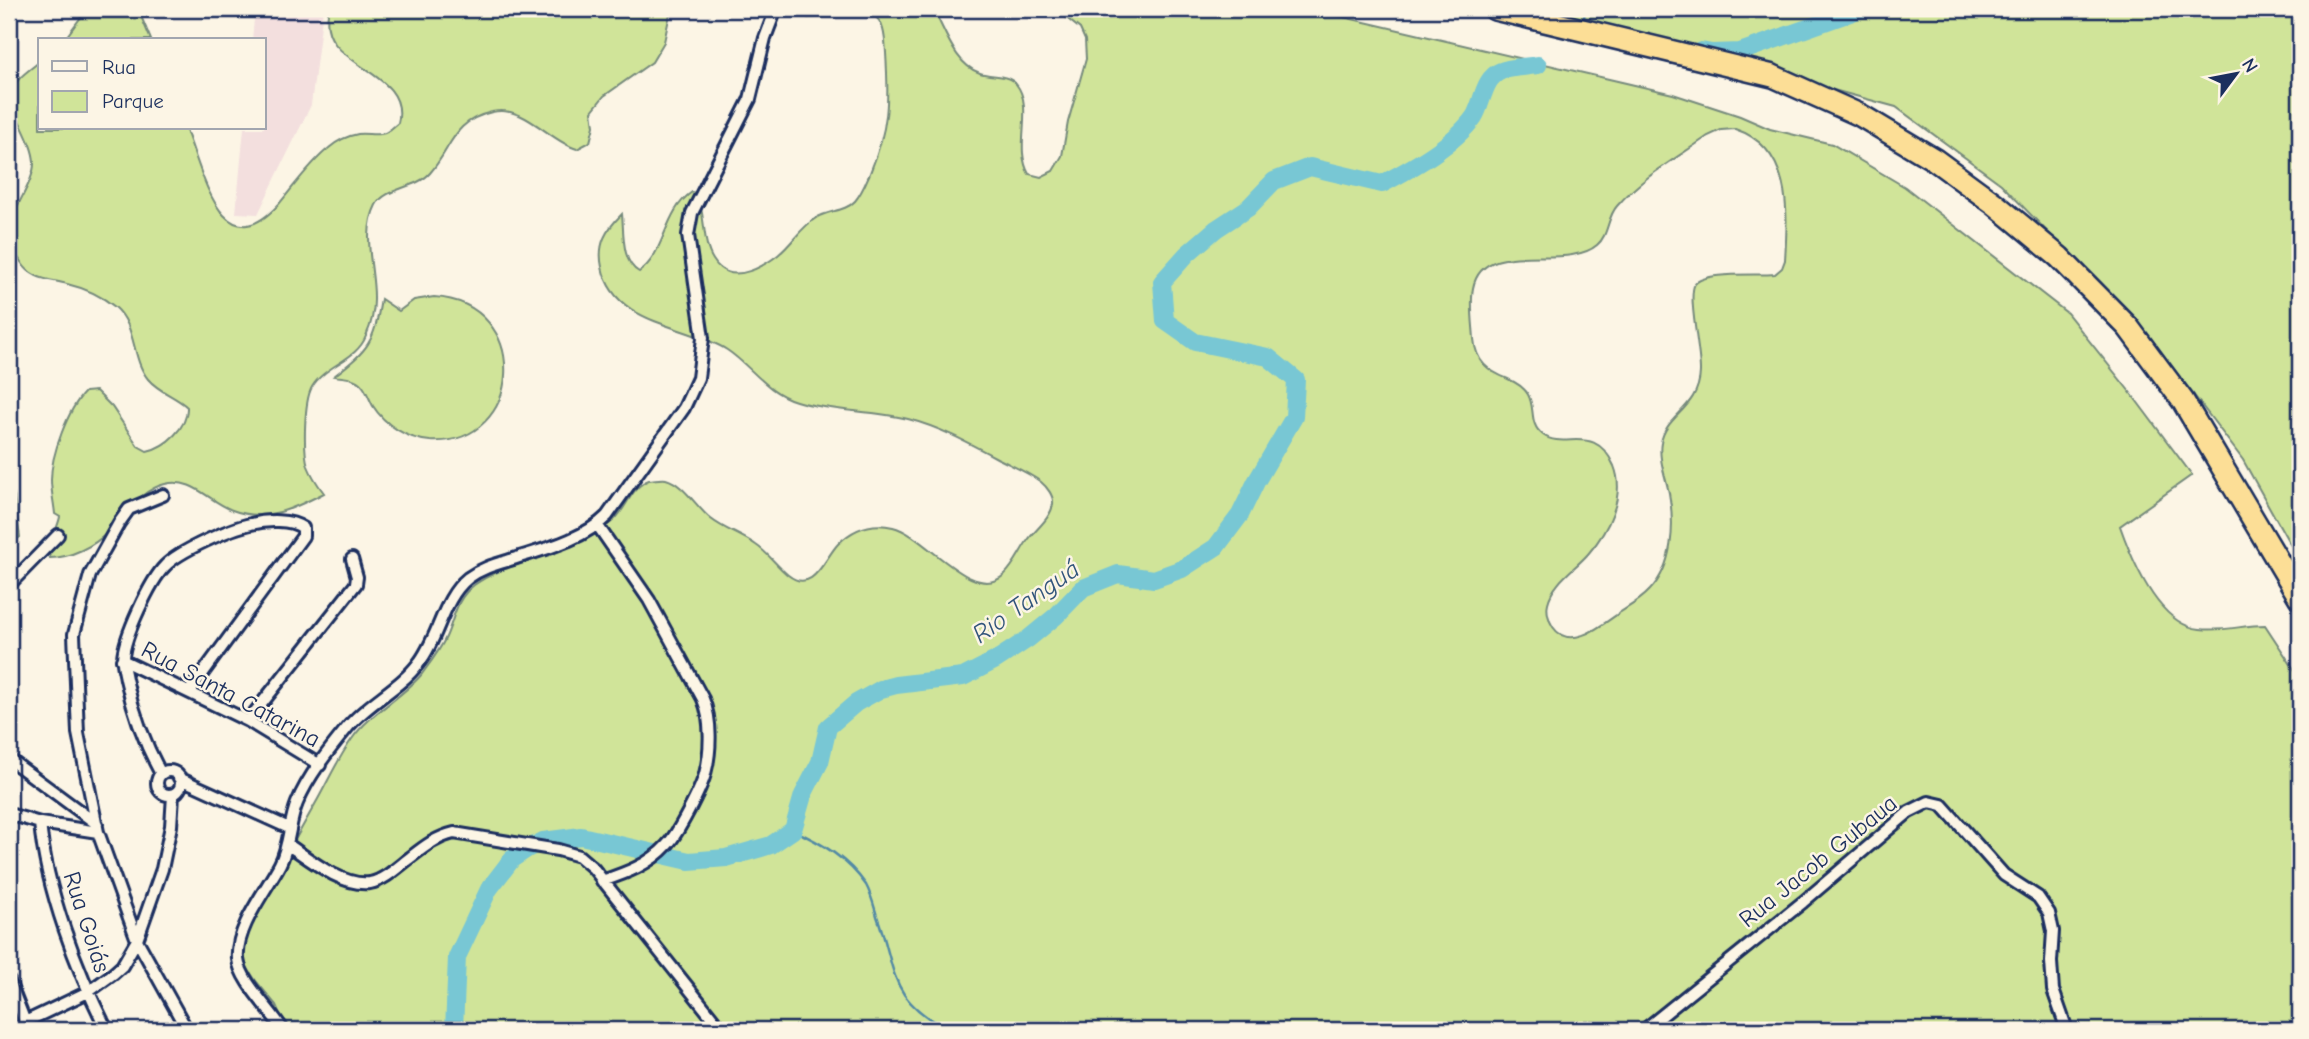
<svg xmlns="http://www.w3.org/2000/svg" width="2309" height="1039" viewBox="0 0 2309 1039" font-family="'Comic Neue',sans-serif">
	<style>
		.built { fill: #f3dfde }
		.green { fill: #d0e499; stroke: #768a7c; stroke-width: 2; fill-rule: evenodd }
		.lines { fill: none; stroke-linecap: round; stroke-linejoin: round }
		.stream { stroke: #538aa5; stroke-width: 2.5 }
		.river { stroke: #78c7d4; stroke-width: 18 }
		.street-casing { stroke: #1b2f5e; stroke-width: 16 }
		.highway-casing { stroke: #1b2f5e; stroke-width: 26 }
		.street { stroke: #fcf5e5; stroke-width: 10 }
		.highway { stroke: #fcde96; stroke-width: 21 }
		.labels { text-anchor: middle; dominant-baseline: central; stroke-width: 5; stroke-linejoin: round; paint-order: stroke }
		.street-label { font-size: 24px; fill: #1b2f5e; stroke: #fcf5e5 }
		.water-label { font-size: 26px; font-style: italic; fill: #32557c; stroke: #fcf5e5 }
	</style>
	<rect width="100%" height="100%" fill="#fcf5e5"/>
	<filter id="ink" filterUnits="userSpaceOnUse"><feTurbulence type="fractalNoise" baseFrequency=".0143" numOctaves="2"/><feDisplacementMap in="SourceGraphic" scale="14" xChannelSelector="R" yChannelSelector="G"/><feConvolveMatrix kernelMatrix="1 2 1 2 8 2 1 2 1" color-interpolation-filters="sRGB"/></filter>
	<g filter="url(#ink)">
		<path class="built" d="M255 9H323L311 105 258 214 236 213 244 128H264V40H252Z"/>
		<path class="green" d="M87 9H138L151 40H64Z
			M329 9H671L664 42 652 62 604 96 592 111 594 126 590 142 577 149C549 141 524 104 492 112 452 121 452 148 430 173 416 189 386 187 376 205 361 234 375 270 374 300 374 313 371 325 366 336 357 360 325 365 312 387 304 401 303 450 308 466 312 476 318 485 324 493 295 508 266 523 232 510 208 501 193 477 165 484 139 490 126 516 108 532 94 546 70 558 50 558 47 545 57 531 60 517L55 514C54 503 51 491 51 480 51 455 68 409 85 392L96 391 112 407 138 446 147 451C166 447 188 427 187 407 175 396 159 392 148 379 131 358 137 326 115 307 102 296 84 288 67 284 49 279 32 280 21 262 17 256 10 245 9 238 5 216 35 185 34 162 33 139 8 109 12 92 15 78 30 70 40 61V128H185C202 167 220 269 279 204 295 185 310 163 329 148 337 141 347 136 358 134 367 133 377 136 385 133 389 131 394 126 398 123 412 67 313 68 329 9Z
			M798 9H933C945 30 955 65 980 73 992 77 1008 74 1016 84 1035 107 1013 147 1029 174L1041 177 1053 171 1062 156 1068 122 1086 59 1085 40 1080 29 1064 16 1047 9H1309L1673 94 1740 116 1770 129 1832 144 1905 187 2067 313 2130 392 2192 475 2120 526C2132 560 2158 625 2200 629 2223 632 2243 625 2265 625L2300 678V1030H287L276 1005 256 981 243 961 242 947 250 921C272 880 295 840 318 799 329 779 339 757 352 739 370 713 402 698 422 674 430 663 440 650 446 637 455 617 455 600 474 585 496 569 522 564 546 555 566 548 583 539 601 529 605 527 612 522 615 519 627 507 632 486 649 480 650 480 664 478 666 479 684 484 697 508 711 519 725 530 742 535 756 545 768 553 777 566 788 575 813 595 824 559 838 544 853 529 872 522 893 527 925 534 973 604 1004 575 1014 566 1020 551 1028 540 1036 529 1051 518 1053 504 1054 496 1047 487 1041 482 1028 472 1010 465 995 457 967 442 939 427 908 419 871 410 832 412 796 401 766 392 751 366 727 350 687 324 614 326 602 267 597 244 606 230 622 214 624 232 621 262 639 272 666 253 663 212 692 192L696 193C708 215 699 250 720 268 737 282 764 266 778 255 793 243 800 228 816 218 828 210 845 212 855 201 862 193 866 182 870 173 889 127 889 101 886 53 885 40 885 21 872 14 854 5 827 17 808 18ZM1735 129C1792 148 1788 210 1785 260L1782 268 1775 274C1757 276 1705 271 1695 284 1687 295 1701 354 1700 372 1699 409 1665 415 1661 443 1658 458 1666 478 1669 493 1675 525 1673 566 1650 590 1641 600 1630 606 1619 613 1602 625 1570 652 1553 627 1549 621 1546 611 1548 603 1553 582 1575 569 1588 554 1608 531 1626 496 1614 466 1595 422 1565 451 1543 435 1522 419 1546 395 1508 379 1488 371 1476 362 1474 339 1473 323 1470 304 1473 288 1483 235 1566 272 1597 245 1609 235 1607 217 1617 206 1642 177 1677 158 1708 136L1721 130Z
			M1535 9H2300V562L2243 460 2149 336 2001 184 1896 107Z
			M434 297C534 303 525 447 430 441 407 439 385 425 373 406 368 397 365 384 355 380 349 377 340 377 334 376 369 349 374 343 381 299L399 311 414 300Z
			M9 477 14 495 20 537 9 545Z"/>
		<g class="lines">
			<path class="stream" d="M1584 19 1585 9
				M793 830C822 843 848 859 866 885 871 894 874 906 877 916 898 974 887 997 948 1030"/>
			<path class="river" d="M1701 51 1712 53 1740 52 1861 9
				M454 1030 457 957 489 889 512 859 527 849 543 841 581 836 689 861 726 858 761 848 771 845 793 830 803 795 820 762 828 727 856 703 881 689 896 685 963 677 996 660 1028 639 1056 616 1083 588 1118 574 1154 579 1182 569 1216 547 1240 515 1256 482 1294 417 1296 380 1268 357 1195 342 1165 321 1162 282 1187 254 1216 229 1248 208 1274 181 1310 167 1382 184C1412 168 1454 145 1474 117 1483 103 1483 78 1501 71 1509 67 1528 67 1538 65"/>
			<defs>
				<path id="street" d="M163 495 129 509 119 523 90 575 74 634 78 733 98 832 137 940 187 1030
					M598 526 649 600 703 699C712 720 711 752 705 774 701 789 678 834 667 845 649 865 626 873 602 881
					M9 585 58 535
					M122 660 248 721 320 765
					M248 721 356 584 357 577 352 559
					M9 759 97 824
					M157 783a12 12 0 1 1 24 0a12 12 0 1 1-24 0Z
					M161 774C145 744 133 713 126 679 125 672 122 664 123 658 124 637 150 581 165 566 179 551 231 528 251 524 266 520 291 519 303 528V536L189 692
					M179 778 289 828
					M9 814 40 823 98 832
					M40 823C46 889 77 971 107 1030
					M287 844C308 858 342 887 370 883 385 880 399 866 411 857 425 846 437 837 454 833L558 850 579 856 593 868 722 1030
					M9 981 25 1022
					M16 1030 25 1022 88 992 113 974 122 966 137 940 162 869 171 826 173 795
					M283 1030C271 1010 240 981 238 959 235 928 266 891 280 864 290 845 289 822 297 803 308 776 329 750 347 728 367 703 399 689 418 664 439 638 442 599 468 578 480 569 493 565 507 561 540 550 582 541 607 516L684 408 698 378 703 338 688 235 692 213 750 99 765 38 776 9
					M1644 1030 1803 902 1909 812 1929 802 1942 805 2004 875 2038 897 2049 913 2053 931 2051 962 2053 990 2067 1030"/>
				<path id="highway" d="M1495 9 1773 76 1860 115 1935 160 1995 204 2059 257 2128 327 2183 401 2300 598"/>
			</defs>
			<use href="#street" class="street-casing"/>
			<use href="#highway" class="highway-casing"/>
			<use href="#street" class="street"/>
			<use href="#highway" class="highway"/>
		</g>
	</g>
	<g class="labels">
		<g class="street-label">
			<text transform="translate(231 694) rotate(28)">Rua Santa Catarina</text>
			<text transform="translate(1818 861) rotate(-39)">Rua Jacob Gubaua</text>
			<text transform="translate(87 922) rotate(72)">Rua Goiás</text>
		</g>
		<g class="water-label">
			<text transform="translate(1026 602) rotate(-35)">Rio Tanguá</text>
		</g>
	</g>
	<rect width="2309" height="1039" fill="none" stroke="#fcf5e5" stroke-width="35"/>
	<rect x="18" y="18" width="2274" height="1004" fill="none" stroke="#1b2f5e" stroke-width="2.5" filter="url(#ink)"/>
	<rect x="38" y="38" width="228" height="91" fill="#fcf5e5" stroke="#a2a6af" stroke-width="2"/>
	<rect x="52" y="61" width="35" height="10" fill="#fcf5e5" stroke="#a2a6af" stroke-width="2"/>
	<text x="102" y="74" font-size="21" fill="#1b2f5e">Rua</text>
	<rect x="52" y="91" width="35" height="21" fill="#d0e499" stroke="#a2a6af" stroke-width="2"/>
	<text x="102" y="108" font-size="21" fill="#1b2f5e">Parque</text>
	<g transform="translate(2236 74) rotate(58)" stroke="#fcf5e5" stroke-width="5" paint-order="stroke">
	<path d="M0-5L12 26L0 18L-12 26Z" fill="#1b2f5e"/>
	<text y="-10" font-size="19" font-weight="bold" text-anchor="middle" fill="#1b2f5e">N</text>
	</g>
</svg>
